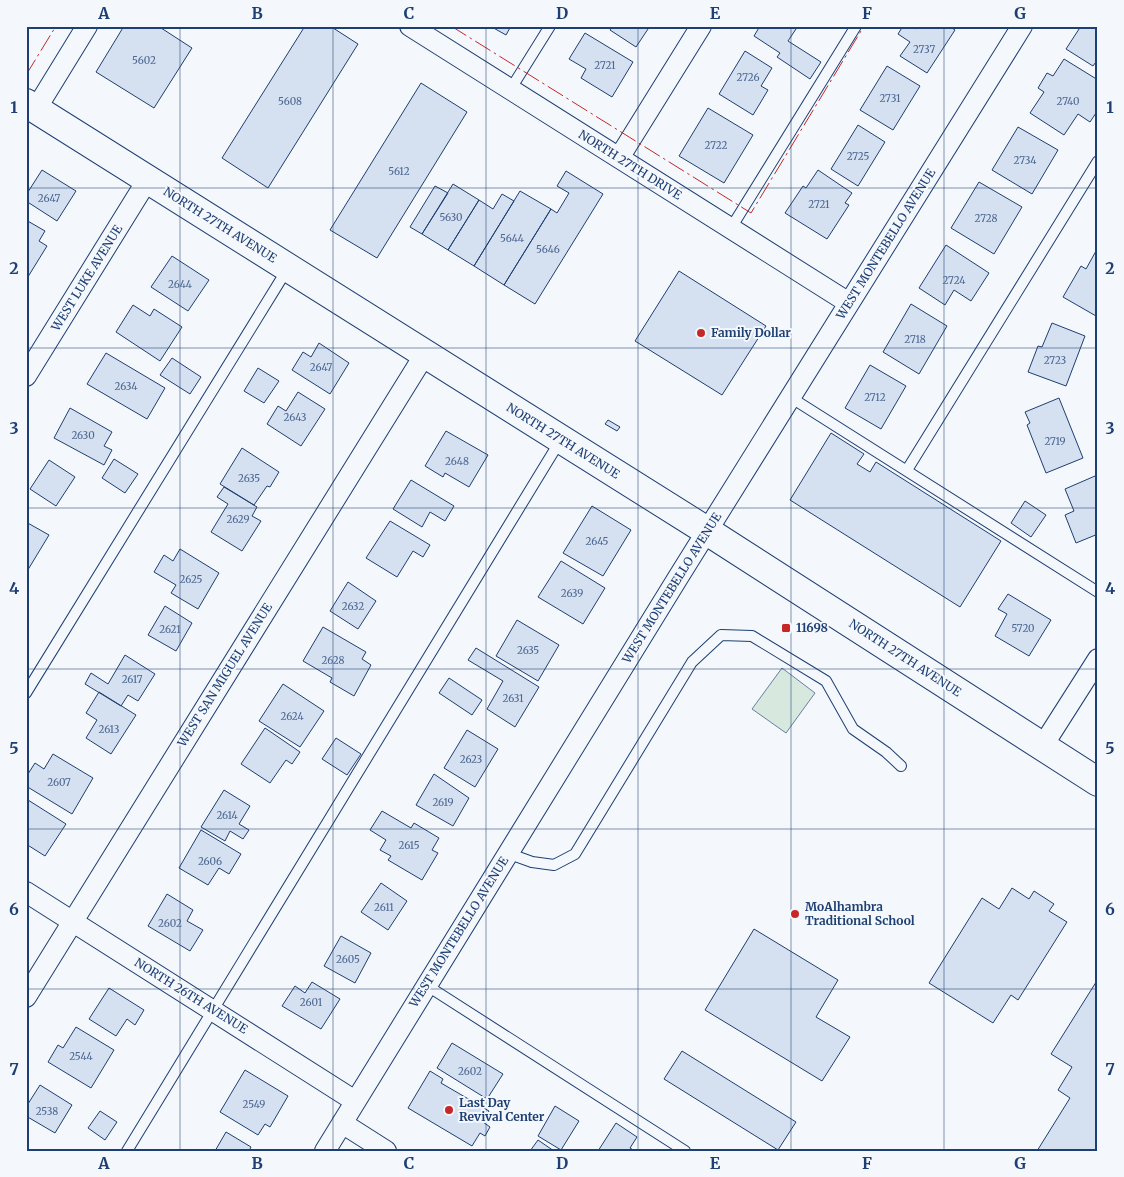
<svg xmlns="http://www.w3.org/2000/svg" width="1124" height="1177" viewBox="0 0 1124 1177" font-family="Merriweather,serif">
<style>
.green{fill:#d7e8df;stroke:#687fa3}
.building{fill:#d5e0f0;stroke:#1d3f73}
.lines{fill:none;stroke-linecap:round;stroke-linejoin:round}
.lane-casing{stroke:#1d3f73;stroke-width:12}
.street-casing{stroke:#1d3f73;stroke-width:22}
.secondary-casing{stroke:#1d3f73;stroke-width:30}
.lane{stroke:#f4f7fb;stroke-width:10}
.street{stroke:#f4f7fb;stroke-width:20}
.secondary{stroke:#f4f7fb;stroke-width:28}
.power{stroke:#c62828;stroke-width:1;stroke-dasharray:18 4 2.5 4;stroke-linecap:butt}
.grid{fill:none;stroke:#1d3f73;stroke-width:1;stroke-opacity:0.55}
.poi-dot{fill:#c62828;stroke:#f4f7fb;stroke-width:2}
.labels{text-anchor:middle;stroke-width:4;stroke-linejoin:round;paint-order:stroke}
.number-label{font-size:10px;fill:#4b6792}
.street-label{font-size:12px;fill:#1d3f73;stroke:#f4f7fb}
.poi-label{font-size:12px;font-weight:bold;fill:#1d3f73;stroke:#f4f7fb;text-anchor:start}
.neatline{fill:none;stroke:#1d3f73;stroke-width:2}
.grid-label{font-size:16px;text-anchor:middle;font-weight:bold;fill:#1d3f73}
</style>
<rect width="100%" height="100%" fill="#f4f7fb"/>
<!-- green -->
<path class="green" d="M782,668L815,693L786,733L752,709Z"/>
<!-- building -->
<path class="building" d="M124,26H158L192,48L154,108L96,72Z
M305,26H330L358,44L268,188L222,158Z
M490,26H511L506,35Z
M613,26H650L636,47L610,30Z
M760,26H798L788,41L821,62L810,79L777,57L780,53L754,36Z
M903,26H913L917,29L919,26H949L955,30L927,73L900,56L910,42L898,34Z
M1081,26H1098V59L1093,66L1066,49Z
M585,33L633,62L612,97L581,78L586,69L569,59Z
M745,51L772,68L761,86L768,90L753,115L719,94Z
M1064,59L1098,80V110L1090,122L1078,114L1064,135L1030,113L1044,92L1038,88L1047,73L1053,76Z
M887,66L920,86L893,130L860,110Z
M421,83L467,112L377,258L330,230Z
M708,108L753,135L724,183L679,156Z
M858,125L885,142L858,186L831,169Z
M1018,127L1058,150L1032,194L992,170Z
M42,170L76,191L57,221L26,201V195Z
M818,170L852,193L845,203L849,205L827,239L785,213L803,186L806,188Z
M566,171L603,194L535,304L504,285L551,209L557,213L569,193L557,186Z
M979,182L1022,207L994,254L951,228Z
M453,184L479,200L448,250L422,234Z
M435,186L448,193L422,234L410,227Z
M520,191L551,209L504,285L474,266Z
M502,194L514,201L474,266L448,250L479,200L493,209Z
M26,220L45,231L39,241L47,246L26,280Z
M946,245L989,273L971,301L954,290L945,305L919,288Z
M1096,251L1098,313L1096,316L1063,297L1081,266L1086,269Z
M172,256L209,280L188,311L151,287Z
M679,271L766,326L722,395L635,341Z
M911,304L947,326L919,374L883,352Z
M133,305L150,316L154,309L182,327L160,361L116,332Z
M1052,323L1085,336L1066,386L1028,372L1038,346L1042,347Z
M319,343L349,363L330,394L292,370L303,352L311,357Z
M106,353L165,388L147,419L87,384Z
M172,358L201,377L190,394L160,375Z
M870,365L906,386L881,429L845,408Z
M258,368L279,381L264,403L244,391Z
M298,392L325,409L301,446L267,424L278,406L286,411Z
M1059,398L1083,458L1046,473L1027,425L1030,423L1025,412Z
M70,408L112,432L104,446L112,450L104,465L54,438Z
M608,420L620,427L617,431L605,424Z
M446,431L488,455L469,487L445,473L443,477L425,466Z
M831,433L864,454L857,464L870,472L876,462L1001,541L960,607L790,500Z
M242,448L279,472L270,487L267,486L254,505L220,484Z
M114,459L138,474L125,493L102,478Z
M49,460L75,477L56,506L30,489Z
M1095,476L1098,482V534L1076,543L1065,515L1074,511L1065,489Z
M411,480L454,506L445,521L430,512L422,527L393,509Z
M224,487L257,507L252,516L261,521L242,551L211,532L228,504L217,497Z
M1025,501L1046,515L1031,537L1011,523Z
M592,506L631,530L603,576L563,553Z
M390,521L430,545L423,557L413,551L397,577L366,558Z
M26,522L49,535L26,573Z
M180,549L219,573L198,609L171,593L176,585L154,572L164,555L173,561Z
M561,561L605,588L583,624L538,597Z
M348,582L376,601L358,629L330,611Z
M1008,594L1051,620L1029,656L995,636L1007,614L998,609Z
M165,606L192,623L176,651L148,635Z
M517,620L559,645L538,681L496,656Z
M323,627L366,652L362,659L371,665L354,696L330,682L332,678L303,661Z
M476,648L539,687L515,727L487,709L503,681L468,660Z
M125,655L155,674L138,701L128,695L121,706L85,684L91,673L108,684Z
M449,678L482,700L472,715L439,693Z
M283,684L324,711L300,747L259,721Z
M99,692L136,715L111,754L86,738L97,720L86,713Z
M265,728L300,752L292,764L286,760L270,783L241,764Z
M467,730L498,749L475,787L444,768Z
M336,738L361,754L347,775L322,759Z
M53,754L93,778L72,814L26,786V777L35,763L44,769Z
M434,774L469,798L453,826L416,805Z
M224,790L250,806L239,824L249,830L243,839L230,831L225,841L201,827Z
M28,800L66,824L45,856L26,844V803Z
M382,811L411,828L414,823L439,838L432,850L438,853L422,880L388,860L391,856L380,850L386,840L370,830Z
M201,830L241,854L229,874L219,868L208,885L179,868Z
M381,883L407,901L388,930L361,912Z
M1012,888L1029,899L1034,891L1054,904L1049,911L1067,922L1018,1000L1011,995L993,1023L929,983L982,898L999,909Z
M167,894L193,910L187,921L203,930L190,951L148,926Z
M754,929L838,980L816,1017L850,1037L822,1081L705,1010Z
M341,936L371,953L355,983L324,966Z
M1098,979V1151H1037L1070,1098L1058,1090L1072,1067L1051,1054Z
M312,982L340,999L321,1029L282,1006L295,986L305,993Z
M109,988L144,1010L135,1025L127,1019L116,1036L89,1019Z
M76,1027L114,1050L91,1088L48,1062L58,1045L63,1048Z
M452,1043L503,1074L487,1099L437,1068Z
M682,1051L796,1122L778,1150L664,1079Z
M245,1070L288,1096L270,1127L265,1124L258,1135L220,1112Z
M430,1071L443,1079L441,1083L489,1111L483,1122L490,1127L485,1136L480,1133L472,1146L408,1108Z
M40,1085L72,1105L55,1133L26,1116V1107Z
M555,1106L579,1121L561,1150L538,1136Z
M100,1111L117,1122L105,1140L88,1128Z
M616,1123L637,1137L630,1148L635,1151H598Z
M226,1132L251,1147L249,1151H215Z
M538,1140L554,1151H530Z"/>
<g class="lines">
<!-- lane casing -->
<g class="lane-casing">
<path id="lane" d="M510,90L550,26
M731,228L856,26
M790,397L1098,592
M907,470L1098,161
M26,693L288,268
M507,853L532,862L554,865L575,854L692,662L721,635L752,636L826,681L853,729L886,752L901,766
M426,985L685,1151
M127,1151L560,441"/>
</g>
<!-- street casing -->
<g class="street-casing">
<path id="street" d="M410,26L849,303
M36,109L87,26
M619,158L701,26
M26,376L148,179
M1042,747L1098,659
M26,892L355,1101
M26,997L425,354
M342,1123L386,1151
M325,1151L679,576L1022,26"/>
</g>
<!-- secondary casing -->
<g class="secondary-casing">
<path id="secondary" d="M26,103L707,531L1098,782"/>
</g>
<!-- lane -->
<use href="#lane" class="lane"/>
<!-- street -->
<use href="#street" class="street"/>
<!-- secondary -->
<use href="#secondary" class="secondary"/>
<!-- power -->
<path class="power" d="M451,26L751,213L864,26
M26,75L56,26"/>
</g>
<!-- grid -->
<path class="grid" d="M180,26V1151M333,26V1151M486,26V1151M638,26V1151M791,26V1151M944,26V1151M26,188H1098M26,348H1098M26,508H1098M26,669H1098M26,829H1098M26,989H1098"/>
<!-- markers -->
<g class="poi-dot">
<circle cx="701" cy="333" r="5"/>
<rect x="781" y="623" width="10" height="10" rx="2.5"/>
<circle cx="795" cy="914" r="5"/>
<circle cx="449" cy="1110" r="5"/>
</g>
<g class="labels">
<!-- number labels -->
<g class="number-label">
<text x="924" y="53">2737</text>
<text x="144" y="64">5602</text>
<text x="605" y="69">2721</text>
<text x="748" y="81">2726</text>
<text x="890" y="102">2731</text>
<text x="290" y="105">5608</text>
<text x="1068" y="105">2740</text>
<text x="716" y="149">2722</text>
<text x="858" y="160">2725</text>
<text x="1025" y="164">2734</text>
<text x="399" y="175">5612</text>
<text x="49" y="202">2647</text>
<text x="819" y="208">2721</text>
<text x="451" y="221">5630</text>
<text x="986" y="222">2728</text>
<text x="512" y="242">5644</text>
<text x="548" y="253">5646</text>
<text x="954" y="284">2724</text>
<text x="180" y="288">2644</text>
<text x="915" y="343">2718</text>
<text x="1055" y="364">2723</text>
<text x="321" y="371">2647</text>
<text x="126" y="390">2634</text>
<text x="875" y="401">2712</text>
<text x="295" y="421">2643</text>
<text x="83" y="439">2630</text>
<text x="1055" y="445">2719</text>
<text x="457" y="465">2648</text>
<text x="249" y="482">2635</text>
<text x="238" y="523">2629</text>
<text x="597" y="545">2645</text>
<text x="191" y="583">2625</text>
<text x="572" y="597">2639</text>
<text x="353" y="610">2632</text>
<text x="1023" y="632">5720</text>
<text x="170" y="633">2621</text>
<text x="528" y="654">2635</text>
<text x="333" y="664">2628</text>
<text x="132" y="683">2617</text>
<text x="513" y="702">2631</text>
<text x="292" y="720">2624</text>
<text x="109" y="733">2613</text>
<text x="471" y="763">2623</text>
<text x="59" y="786">2607</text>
<text x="443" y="806">2619</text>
<text x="227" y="819">2614</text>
<text x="409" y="849">2615</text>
<text x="210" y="865">2606</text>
<text x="384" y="911">2611</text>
<text x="170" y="927">2602</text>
<text x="348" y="963">2605</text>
<text x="311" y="1006">2601</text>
<text x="81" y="1060">2544</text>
<text x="470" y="1075">2602</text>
<text x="254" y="1108">2549</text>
<text x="47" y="1115">2538</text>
</g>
<!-- street labels -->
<g class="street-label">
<text transform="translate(630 165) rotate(32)" y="4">NORTH 27TH DRIVE</text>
<text transform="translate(220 225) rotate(32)" y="4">NORTH 27TH AVENUE</text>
<text transform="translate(886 244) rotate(-58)" y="4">WEST MONTEBELLO AVENUE</text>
<text transform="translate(87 278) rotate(-58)" y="4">WEST LUKE AVENUE</text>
<text transform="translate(563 441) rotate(32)" y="4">NORTH 27TH AVENUE</text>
<text transform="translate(672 588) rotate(-58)" y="4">WEST MONTEBELLO AVENUE</text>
<text transform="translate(905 658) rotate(33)" y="4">NORTH 27TH AVENUE</text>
<text transform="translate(225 675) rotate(-58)" y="4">WEST SAN MIGUEL AVENUE</text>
<text transform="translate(459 932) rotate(-58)" y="4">WEST MONTEBELLO AVENUE</text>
<text transform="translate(191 996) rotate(32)" y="4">NORTH 26TH AVENUE</text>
</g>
<!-- poi labels -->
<g class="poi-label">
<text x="711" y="337">Family Dollar</text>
<text x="796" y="632">11698</text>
<text x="805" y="911">MoAlhambra<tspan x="805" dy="14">Traditional School</tspan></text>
<text x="459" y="1107">Last Day<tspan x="459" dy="14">Revival Center</tspan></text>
</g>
</g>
<!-- border -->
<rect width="1124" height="1177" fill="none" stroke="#f4f7fb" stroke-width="55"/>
<rect x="28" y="28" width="1068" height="1122" class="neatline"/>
<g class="grid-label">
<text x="104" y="19">A</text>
<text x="257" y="19">B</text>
<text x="409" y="19">C</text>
<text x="562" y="19">D</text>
<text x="715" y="19">E</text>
<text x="867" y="19">F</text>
<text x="1020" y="19">G</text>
<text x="14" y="113">1</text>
<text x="1110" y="113">1</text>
<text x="14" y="274">2</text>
<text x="1110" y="274">2</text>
<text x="14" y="434">3</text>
<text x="1110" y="434">3</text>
<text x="14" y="594">4</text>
<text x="1110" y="594">4</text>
<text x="14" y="754">5</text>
<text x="1110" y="754">5</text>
<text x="14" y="915">6</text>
<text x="1110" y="915">6</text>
<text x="14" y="1075">7</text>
<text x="1110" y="1075">7</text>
<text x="104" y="1169">A</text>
<text x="257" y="1169">B</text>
<text x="409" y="1169">C</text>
<text x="562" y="1169">D</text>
<text x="715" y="1169">E</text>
<text x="867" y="1169">F</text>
<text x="1020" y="1169">G</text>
</g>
</svg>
